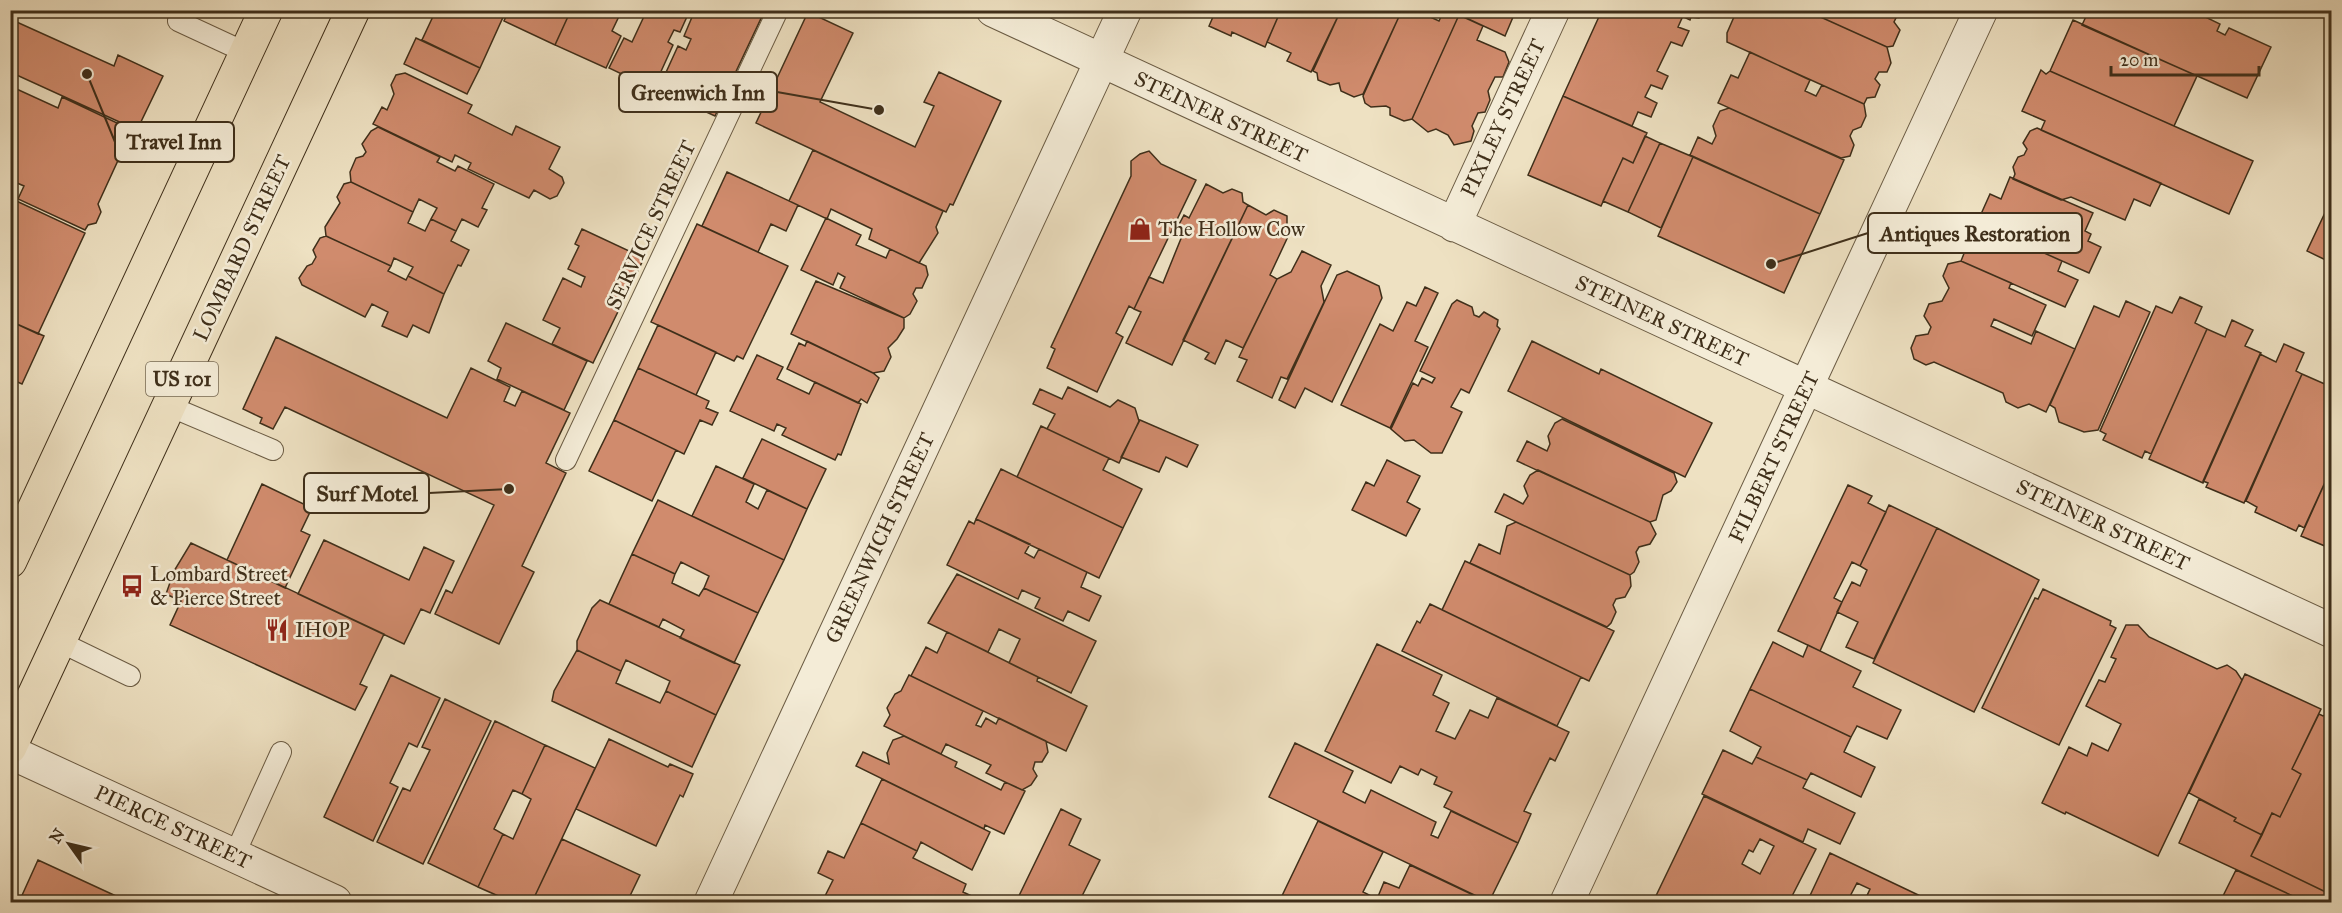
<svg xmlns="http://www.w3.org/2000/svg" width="2342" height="913" viewBox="0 0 2342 913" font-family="'IM FELL Great Primer',serif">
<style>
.building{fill:#d08b6d;stroke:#3f2f1a;stroke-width:1.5;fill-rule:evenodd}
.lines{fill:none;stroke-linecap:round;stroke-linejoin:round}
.lane-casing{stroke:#6b5c44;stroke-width:22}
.street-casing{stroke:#6b5c44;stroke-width:35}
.highway-casing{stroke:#3f2f1a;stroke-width:35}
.lane{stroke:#f4ecd7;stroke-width:20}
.street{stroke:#f4ecd7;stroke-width:33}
.highway{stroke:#eee1c2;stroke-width:33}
.labels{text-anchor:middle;stroke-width:5;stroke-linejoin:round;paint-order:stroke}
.shield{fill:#f4ecd7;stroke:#756853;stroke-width:1.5}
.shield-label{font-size:20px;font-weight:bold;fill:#3f2f1a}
.street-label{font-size:21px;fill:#3f2f1a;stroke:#f4ecd7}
.poi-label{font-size:21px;fill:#3f2f1a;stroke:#f4ecd7;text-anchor:start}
.leader{fill:none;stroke:#3f2f1a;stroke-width:2}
.callout-dot{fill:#3f2f1a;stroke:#f4ecd7;stroke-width:2}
.callout{fill:#f4ecd7;stroke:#3f2f1a;stroke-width:2}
.callout-label{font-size:22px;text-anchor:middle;font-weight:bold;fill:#3f2f1a}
</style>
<rect width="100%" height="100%" fill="#eee1c2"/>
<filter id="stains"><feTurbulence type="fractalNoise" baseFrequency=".00333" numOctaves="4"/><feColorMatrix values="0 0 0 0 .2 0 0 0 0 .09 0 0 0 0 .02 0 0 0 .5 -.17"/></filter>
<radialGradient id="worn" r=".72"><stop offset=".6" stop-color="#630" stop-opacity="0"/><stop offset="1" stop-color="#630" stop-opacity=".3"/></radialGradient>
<!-- building -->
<path class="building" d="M436,10H494L504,15L480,68L422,40Z
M509,10H571L555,45L504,21Z
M571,10H622L612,31L621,36L606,68L555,45Z
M647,10H690L680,32L674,30L668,42L673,45L653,89L609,68L624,38L632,42Z
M695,10H765L715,116L658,90L678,46L686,50L691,39L684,36Z
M1216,10H1281L1265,47L1232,32L1231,36L1209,26Z
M1281,10H1341L1311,72L1287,61L1291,53L1267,42Z
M1341,10H1402L1363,94L1354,97L1341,91L1339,83L1330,85L1318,80L1317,73L1313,71Z
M1402,10H1427L1430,17L1439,21L1444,10L1459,15L1412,119L1404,121L1390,115V108L1386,106L1371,107L1365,103L1363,96Z
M1449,10H1516L1505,36Z
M1602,10H1665L1682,18L1678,27L1689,31L1682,46L1671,42L1657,71L1668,76L1662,89L1651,85L1645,97L1657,103L1651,117L1638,112L1632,126L1563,96Z
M1669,10H1703L1699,18L1691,17L1690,20Z
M1737,10H1805L1887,47L1891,63L1887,72H1879L1875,79L1880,85L1875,97L1867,98L1864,104L1727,42V33Z
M1805,10H1908L1896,18L1894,22L1900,30L1893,46L1887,47Z
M2089,10H2191L2220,24L2217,31L2225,35L2229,28L2271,47L2247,98L2082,25Z
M808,12L853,33L820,102L915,147L934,106L924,102L939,72L1001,101L953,205L950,204L946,212L756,123Z
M1459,15L1483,26L1477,40L1505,52L1509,62L1503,77H1495L1488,91L1490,100L1485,112L1478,113L1472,126L1474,131L1471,141L1454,145L1448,135L1436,129L1428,132L1412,119Z
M10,19L114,66L118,55L163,76L137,130L10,72Z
M2073,20L2197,76L2174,126L2050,71Z
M416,38L480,68L467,94L404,64Z
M1750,52L1810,80L1805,91L1816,96L1822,85L1864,104L1866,116L1861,127L1853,130L1850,136L1854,145L1850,156L1841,158L1718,103L1731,75L1738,78Z
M2041,70L2046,74L2050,71L2253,161L2229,214L2041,130L2045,121L2022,111Z
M405,73L472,105L468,113L512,135L516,126L560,147L549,169L562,177L564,183L557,196L550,199L534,190L529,198L468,169L471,163L455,155L452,162L373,124L382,107L387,110L394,94L391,85L396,75Z
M10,86L58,108L62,97L132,130L130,134L135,140L129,153L121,154L98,204L101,212L96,223L88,225L85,230L18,199L24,186L10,180Z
M1563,96L1647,133L1633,163L1623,158L1601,206L1528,175Z
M1729,108L1844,160L1820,214L1690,155L1698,137L1712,144L1716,136L1713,126L1720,111Z
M378,127L440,157L437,162L455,171L458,166L494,184L482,208L487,210L478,227L462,219L456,231L431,219L437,208L419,199L413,212L351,182L350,172L356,158L363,156L366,152L362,144L371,131Z
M2037,128L2161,183L2150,206L2134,199L2125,220L2071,197L2061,200L2013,179L2015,174L2013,167L2018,157L2024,155L2027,149L2023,143L2030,131Z
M1645,136L1660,143L1628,212L1603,201L1623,158L1633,163Z
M1660,143L1693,157L1661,228L1628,212Z
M813,150L943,211L936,227L938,233L919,263L869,239L872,229L831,209L827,219L789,201Z
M1149,151L1161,164L1196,180L1134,309L1129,306L1116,333L1123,337L1097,392L1047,368L1055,349L1051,347L1131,176V161L1140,154Z
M1693,157L1820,214L1784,293L1658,236Z
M727,172L798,205L786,231L771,224L758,252L702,226Z
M2010,177L2093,213L2085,231L2091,234L2088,241L2101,247L2089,273L1977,223L1990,194L2001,199Z
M351,182L413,212L408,223L425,231L431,219L456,231L451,241L469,250L461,266L458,265L444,294L408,276L413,267L394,258L391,266L326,236L325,227L340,203L337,197L344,184Z
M1206,184L1223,193L1232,189L1242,193L1243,202L1248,205L1172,365L1126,343L1141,312L1134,309L1149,277L1163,283L1182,236L1175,232L1184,215L1189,218Z
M10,198L85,233L38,334L10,321Z
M2331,200H2332V263L2307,251Z
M1248,205L1266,215L1274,210L1287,216V226L1292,228L1270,275L1277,279L1243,348L1226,340L1215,364L1205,359L1209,353L1183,340Z
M826,218L861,235L856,245L886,258L890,249L926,266L928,275L922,288H916L913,294L917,301L910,314L904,318L840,288L845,277L838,273L833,285L801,270Z
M1977,223L2062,261L2058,271L2078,280L2065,307L1961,261L1967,246L1962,237L1967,225Z
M697,224L788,266L743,359L737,356L734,361L651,322Z
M582,229L644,258L593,363L552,344L560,328L543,320L563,278L581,287L585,277L568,269L579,246L575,244Z
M326,236L391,266L388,271L406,280L408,276L444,294L429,333L413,325L407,337L382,326L388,312L372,304L365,317L302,285L299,278L307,266L312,264L316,257L313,250L320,238Z
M1302,251L1331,265L1321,286L1324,302L1287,379L1281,377L1272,398L1237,381L1247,360L1239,357L1277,279L1291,272Z
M1961,261L2011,283L2009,288L2046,305L2032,336L1994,319L1991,326L2031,344L2036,331L2075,349L2046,412L2029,404L2018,408L2006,402L2003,393L1934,362L1926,365L1914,359L1911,348L1916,336L1928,334L1931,327L1924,316L1929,304L1942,301L1949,288L1943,276L1948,264Z
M1347,271L1379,286L1382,298L1332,402L1305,388L1295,408L1279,400L1337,275Z
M816,281L904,318V328L897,339L888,348L891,357L884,371L873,373L791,334Z
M1425,287L1438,293L1415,341L1428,347L1390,428L1341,405L1380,324L1393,331L1407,302L1416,306Z
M2180,297L2202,307L2195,323L2207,329L2151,454L2145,451L2142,458L2103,440L2106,434L2100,431L2156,306L2172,313Z
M1457,300L1472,307L1474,315L1479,317L1484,312L1498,320L1497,326L1500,329L1469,393L1461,389L1451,407L1462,412L1442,453H1431L1414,440L1405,441L1391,429L1413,383L1418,386L1422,378L1432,383L1435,378L1420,371L1452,304Z
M2126,301L2150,312L2098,430L2084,432L2059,422L2055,408L2050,405L2094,306L2119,317Z
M2232,320L2253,330L2245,346L2261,353L2203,483L2149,459L2207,329L2225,337Z
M10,321L44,336L22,384L13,380L10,386Z
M506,323L587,361L564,410L497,379L501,368L488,361Z
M658,325L716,352L696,395L638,368Z
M276,337L447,418L471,368L510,387L504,401L515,406L522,391L570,413L546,463L566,473L522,566L534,572L499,644L435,614L446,590L452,593L494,505L285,407L273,429L260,423L262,418L243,409Z
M807,341L873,373L879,378L867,403L861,399L858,403L787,369L799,343L805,346Z
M1532,341L1599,374L1601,369L1712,423L1685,477L1508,391Z
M2284,344L2304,353L2296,371L2302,374L2244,503L2206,487L2208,483L2203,481L2260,354L2276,362Z
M757,355L783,367L777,379L809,394L815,382L861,404L841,455L838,454L835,460L782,435L786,428L777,424L774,431L730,411Z
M638,368L709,401L706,408L718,413L712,425L700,420L684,454L614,420Z
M2302,374L2327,385L2332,375V467L2304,528L2299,525L2296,531L2255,512L2257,507L2246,501Z
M1068,387L1110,407L1118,400L1135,408L1139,421L1119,463L1047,429L1055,414L1033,404L1040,389L1062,399Z
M1562,419L1674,473L1677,482L1671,491L1663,495L1656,520L1650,522L1517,461L1527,441L1547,451L1550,444L1548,436L1555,423Z
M614,420L676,450L652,501L589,471Z
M1140,420L1198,445L1187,467L1166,457L1159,472L1121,457Z
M1041,426L1109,458L1103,470L1142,489L1123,528L1017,477Z
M762,439L826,469L807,509L743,478Z
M1387,460L1420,476L1407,502L1420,509L1406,536L1352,510L1366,482L1374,486Z
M716,466L754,484L746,502L758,509L767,490L807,509L784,560L692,516Z
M2332,467V549L2301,536Z
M1001,469L1123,528L1099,578L976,519Z
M1538,470L1650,522L1656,534L1650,544L1639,547L1636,552L1639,562L1634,572L1630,575L1495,512L1504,494L1523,504L1528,496L1524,486L1530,475Z
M262,484L312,508L301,531L310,535L285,588L227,560Z
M1848,485L1872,496L1868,503L1886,512L1860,566L1852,562L1834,598L1842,602L1820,651L1778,631Z
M658,500L784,560L758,613L704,588L709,576L681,562L675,574L632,554Z
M1889,505L1937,528L1874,659L1846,647L1858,622L1837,612L1852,582L1860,586L1867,570L1860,566Z
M976,519L1030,544L1025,553L1034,558L1039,549L1087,572L1081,587L1101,596L1089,621L1068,611L1063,621L1035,608L1040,598L1022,590L1018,599L947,565L969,521L974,524Z
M1516,522L1630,575L1631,586L1625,597L1616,599L1613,605L1616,612L1611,623L1607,627L1470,563L1479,544L1500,554L1507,526Z
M1937,528L2039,580L1974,712L1873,663Z
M324,540L409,580L424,547L454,561L430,613L421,609L404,644L298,594Z
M191,543L384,634L360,684L367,687L355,710L170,625L181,601L166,594L174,571Z
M632,554L675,574L672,583L699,596L704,588L758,613L734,663L680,638L684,630L663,619L659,627L609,604Z
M1465,561L1614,631L1589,681L1442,610Z
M957,574L1096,641L1071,693L1009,663L1020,639L999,629L988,652L928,623Z
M2043,589L2111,621L2110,625L2116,628L2059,745L1982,708L2035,598L2038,599Z
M600,600L740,665L716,715L666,691L670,681L626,660L621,671L577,650V641L592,608Z
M1430,604L1581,677L1557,726L1402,651L1417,621L1420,623Z
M2126,625H2138L2149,637L2217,669L2227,665L2236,671L2242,680L2158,856L2066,812L2065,814L2042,803L2069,747L2087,756L2092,743L2108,751L2121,724L2086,706L2099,680L2105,682L2116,659L2111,657Z
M947,632L1038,677L1037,681L1087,706L1066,751L911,676L926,647L937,653Z
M1773,642L1803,657L1808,645L1861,671L1853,687L1901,710L1887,739L1857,726L1851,737L1750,689Z
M1377,644L1442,675L1433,695L1449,703L1436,731L1455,739L1470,710L1488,718L1497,698L1569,732L1555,761L1550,758L1524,811L1531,814L1518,843L1444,807L1452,792L1434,784L1437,777L1421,769L1418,775L1400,766L1391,783L1325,751Z
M577,650L621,671L616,683L660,703L666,691L716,715L692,767L552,701L554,691Z
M2245,674L2321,709L2292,769L2301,774L2280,817L2272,813L2262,835L2234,821L2236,818L2189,793Z
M391,675L440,698L417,747L409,743L390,783L398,787L373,841L324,817Z
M909,675L983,711L976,725L981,727L986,718L996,724L999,718L1046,741L1048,752L1042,762H1035L1033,769L1037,776L1031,785L1022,790L986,773L991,765L946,744L941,754L884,726L890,715L887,708L895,694L901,691Z
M1750,689L1851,737L1844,752L1875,767L1861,797L1811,773L1807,780L1756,757L1761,747L1730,731Z
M445,699L491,721L423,864L377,842L403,788L410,791L430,750L422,747Z
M2329,712L2332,713V895L2251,856L2272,813L2280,817L2301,774L2292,769L2319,714L2323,716Z
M495,721L545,745L522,794L513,790L494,829L503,834L478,887L428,863Z
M904,736L957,762L955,767L1001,790L1005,782L1025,791L1004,834L985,825L984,829L856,766L863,752L889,764L887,753L893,740Z
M609,739L668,767L670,764L693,774L683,797L680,795L656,846L576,809Z
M1295,743L1353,771L1343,792L1365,803L1371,790L1436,822L1431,835L1438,838L1451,811L1518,843L1489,902L1269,797Z
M545,745L595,768L532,902H512L478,887L503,834L513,839L531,799L522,794Z
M1723,750L1752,764L1756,757L1807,780L1803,788L1855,813L1840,844L1808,829L1803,842L1702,794Z
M882,779L990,832L972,870L921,842L917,851L861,823Z
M1704,796L1816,849L1789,902H1653ZM1760,839L1774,846L1760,874L1742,864L1749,850L1753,852Z
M2199,799L2236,818L2234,821L2262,835L2251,856L2332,895V902H2306L2179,843Z
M1061,809L1081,819L1069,845L1100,860L1079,902H1016Z
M1318,821L1383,852L1363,892L1377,899L1384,882L1399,888L1410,865L1488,902H1279Z
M861,823L917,851L913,858L966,884L963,892L976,898L973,902H822L833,880L818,873L828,851L844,858Z
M562,839L640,875L627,902H532Z
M1830,853L1933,902H1864L1870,889L1857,883L1847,902H1807Z
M38,860L129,902H19Z
M2236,870L2306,902H2220Z"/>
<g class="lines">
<!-- lane casing -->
<g class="lane-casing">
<path id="lane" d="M178,21L247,53
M169,406L273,450
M566,460L778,10
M60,642L130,676
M234,856L281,752"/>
</g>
<!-- street casing -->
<g class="street-casing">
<path id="street" d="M993,10L2332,631
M1454,225L1553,10
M10,752L335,902
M711,902L1125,10
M1567,902L1981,10"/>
</g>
<!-- highway casing -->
<g class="highway-casing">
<path id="highway" d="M10,561L266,10
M10,747L353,10"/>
</g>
<!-- lane -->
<use href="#lane" class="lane"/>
<!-- street -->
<use href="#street" class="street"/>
<!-- highway -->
<use href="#highway" class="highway"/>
</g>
<!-- icons -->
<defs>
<g id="shop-bare" transform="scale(1.8)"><path d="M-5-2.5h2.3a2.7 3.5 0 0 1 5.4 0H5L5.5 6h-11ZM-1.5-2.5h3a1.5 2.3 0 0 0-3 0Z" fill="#8f2418" stroke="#f4ecd7" stroke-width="2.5" paint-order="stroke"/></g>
<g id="bus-bare" transform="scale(1.8)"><path d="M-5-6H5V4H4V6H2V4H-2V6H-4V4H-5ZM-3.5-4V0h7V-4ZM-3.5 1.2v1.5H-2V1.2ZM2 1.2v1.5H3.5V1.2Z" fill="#8f2418" stroke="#f4ecd7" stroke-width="2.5" paint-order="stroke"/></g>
<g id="restaurant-bare" transform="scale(1.8)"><path d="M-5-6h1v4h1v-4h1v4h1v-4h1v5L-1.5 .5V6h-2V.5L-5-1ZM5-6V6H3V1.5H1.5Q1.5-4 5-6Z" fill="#8f2418" stroke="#f4ecd7" stroke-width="2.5" paint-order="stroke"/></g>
</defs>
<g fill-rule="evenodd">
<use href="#shop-bare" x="1140" y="229"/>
<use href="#bus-bare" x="132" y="586"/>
<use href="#restaurant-bare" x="277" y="630"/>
</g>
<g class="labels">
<!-- shield labels -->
<rect class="shield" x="146" y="362" width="72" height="34" rx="4.5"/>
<g class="shield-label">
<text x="182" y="386">US 101</text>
</g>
<!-- street labels -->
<g class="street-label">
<text transform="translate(1221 117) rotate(25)" y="7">STEINER STREET</text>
<text transform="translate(1503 118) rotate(-65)" y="7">PIXLEY STREET</text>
<text transform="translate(651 225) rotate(-65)" y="7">SERVICE STREET</text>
<text transform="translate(242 248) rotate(-65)" y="7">LOMBARD STREET</text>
<text transform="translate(1662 321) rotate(25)" y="7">STEINER STREET</text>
<text transform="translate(1774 457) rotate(-65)" y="7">FILBERT STREET</text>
<text transform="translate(2103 525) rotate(25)" y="7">STEINER STREET</text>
<text transform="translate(880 538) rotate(-65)" y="7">GREENWICH STREET</text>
<text transform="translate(173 827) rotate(25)" y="7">PIERCE STREET</text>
</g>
<!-- poi labels -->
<g class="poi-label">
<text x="1158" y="236">The Hollow Cow</text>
<text x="150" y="581">Lombard Street<tspan x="150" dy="24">&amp; Pierce Street</tspan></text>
<text x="295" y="637">IHOP</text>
</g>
</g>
<!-- callouts -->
<path class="leader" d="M879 110L777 92M87 74L115 142M1771 264L1868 233M509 489L429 493"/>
<g class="callout-dot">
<circle cx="879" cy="110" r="6"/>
<circle cx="87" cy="74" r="6"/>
<circle cx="1771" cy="264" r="6"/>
<circle cx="509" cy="489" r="6"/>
</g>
<g class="callout">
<rect x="619" y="72" width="158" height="40" rx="6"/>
<rect x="115" y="122" width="119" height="40" rx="6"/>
<rect x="1868" y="213" width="214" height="40" rx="6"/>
<rect x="304" y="473" width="125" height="40" rx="6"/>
</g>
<g class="callout-label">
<text x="698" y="100">Greenwich Inn</text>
<text x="174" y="149">Travel Inn</text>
<text x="1975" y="241">Antiques Restoration</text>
<text x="367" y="501">Surf Motel</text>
</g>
<!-- margin -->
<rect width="2342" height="913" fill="none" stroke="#eee1c2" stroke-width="36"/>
<rect x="12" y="12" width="2318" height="889" fill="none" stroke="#3f2f1a" stroke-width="3"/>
<rect x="18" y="18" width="2306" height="877" fill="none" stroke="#3f2f1a" stroke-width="1.5"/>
<!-- north arrow -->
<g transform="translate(69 844) rotate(304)" stroke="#f4ecd7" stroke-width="4.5" paint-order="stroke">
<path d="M0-4.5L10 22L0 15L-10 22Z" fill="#3f2f1a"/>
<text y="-9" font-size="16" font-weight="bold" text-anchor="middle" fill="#3f2f1a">N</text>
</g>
<!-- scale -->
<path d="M2111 66v9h148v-9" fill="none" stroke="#3f2f1a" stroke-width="3"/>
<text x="2120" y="66" font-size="18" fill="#3f2f1a" stroke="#f4ecd7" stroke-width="4.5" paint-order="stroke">20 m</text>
<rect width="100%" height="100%" filter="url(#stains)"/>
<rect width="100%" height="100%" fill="url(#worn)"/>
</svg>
